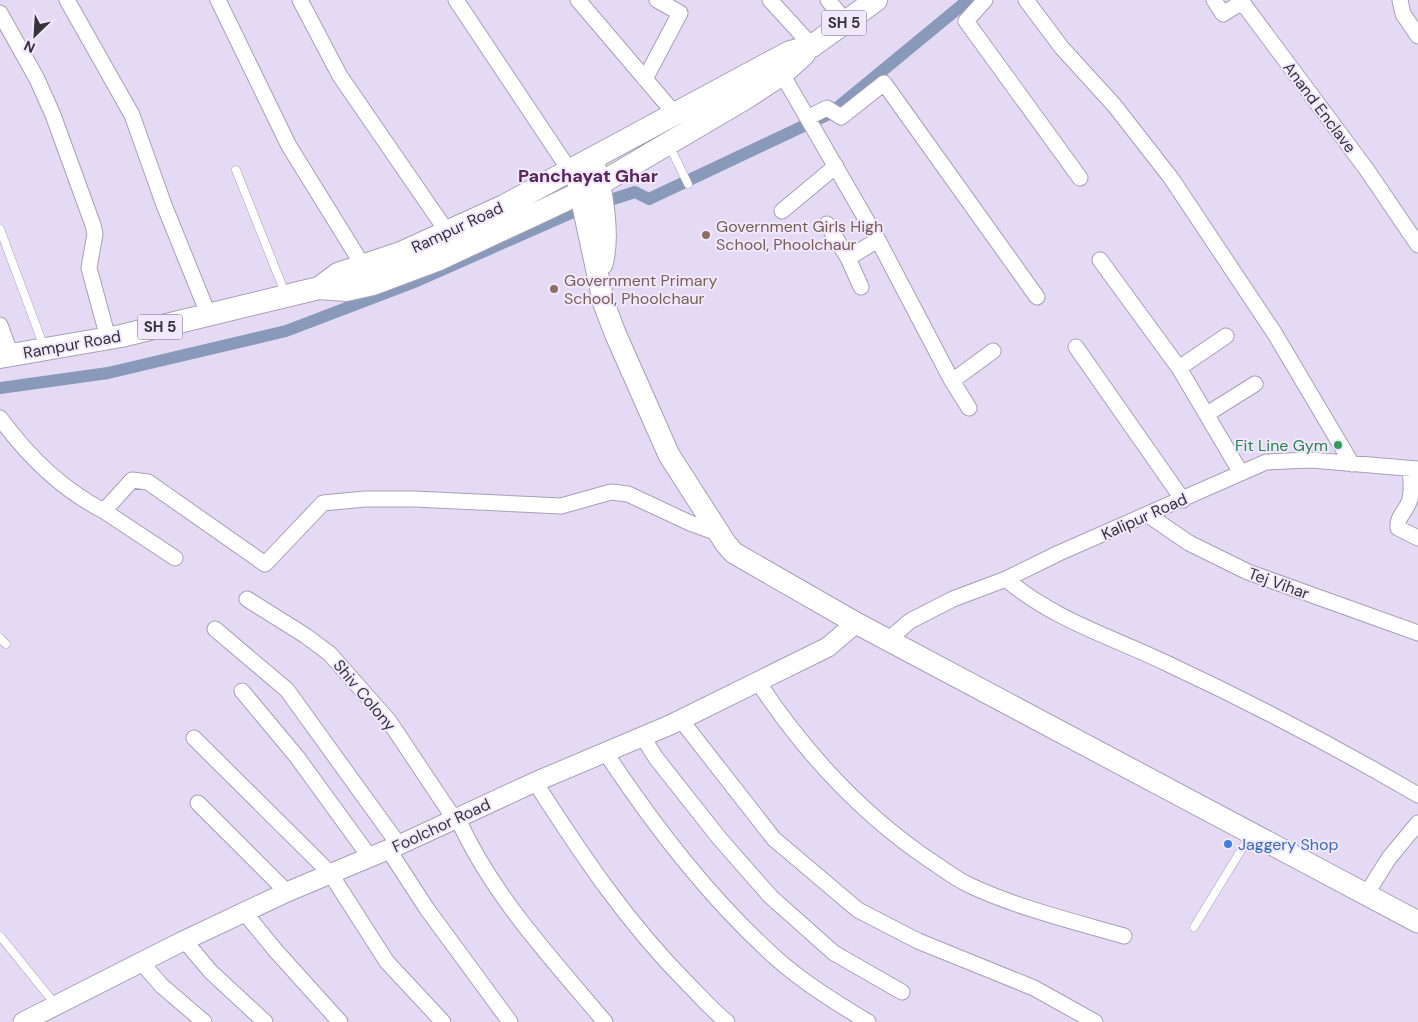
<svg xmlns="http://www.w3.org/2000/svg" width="1418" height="1022" viewBox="0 0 1418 1022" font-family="'DM Sans',sans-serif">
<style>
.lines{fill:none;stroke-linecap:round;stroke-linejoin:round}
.canal{stroke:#8899ba;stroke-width:12}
.service-casing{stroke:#a99eb7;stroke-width:9}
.minor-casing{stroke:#a99eb7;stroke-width:17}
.tertiary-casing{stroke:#a99eb7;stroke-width:21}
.secondary-casing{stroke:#a99eb7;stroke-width:23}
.primary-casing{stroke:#a99eb7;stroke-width:24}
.service{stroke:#fff;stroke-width:8}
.minor{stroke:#fff;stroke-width:15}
.tertiary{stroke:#fff;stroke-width:19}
.secondary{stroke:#fff;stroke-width:21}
.primary{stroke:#fff;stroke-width:22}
.education-dot{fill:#8d6e63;stroke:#f1e8fd;stroke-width:2}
.leisure-dot{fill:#2e9e5b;stroke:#f1e8fd;stroke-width:2}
.shop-dot{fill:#3f7fe0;stroke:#f1e8fd;stroke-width:2}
.labels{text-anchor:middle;stroke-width:4;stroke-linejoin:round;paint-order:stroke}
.shield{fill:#f1e8fd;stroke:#6e6976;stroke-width:1}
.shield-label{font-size:15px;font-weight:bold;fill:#36323c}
.street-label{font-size:16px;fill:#36323c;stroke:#f1e8fd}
.education-label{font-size:16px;fill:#785e54;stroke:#f1e8fd;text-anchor:start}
.leisure-label{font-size:16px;fill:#27864d;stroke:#f1e8fd;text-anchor:end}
.shop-label{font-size:16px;fill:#366cbe;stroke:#f1e8fd;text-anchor:start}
.neighbourhood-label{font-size:18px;font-weight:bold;fill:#572759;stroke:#f1e8fd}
</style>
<rect width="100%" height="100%" fill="#e5daf4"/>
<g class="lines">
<!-- canal -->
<path class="canal" d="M607,201L635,192L649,199L831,113L968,0
M0,388L108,373L286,331L412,283L589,205"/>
<!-- service casing -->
<g class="service-casing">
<path id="service" d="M669,145L688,184
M236,170L285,293
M0,229L44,347
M0,638L6,644
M1194,927L1251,834
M0,936L55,1004"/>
</g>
<!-- minor casing -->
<g class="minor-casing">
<path id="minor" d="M67,0L132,115L164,205L209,316
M218,0L289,146L362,264
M300,0L340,76L448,233
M456,0L570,171
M578,0L675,114
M770,0L812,46
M828,0L846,22
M985,0L966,21L1080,178
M1026,0L1062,48L1114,105L1171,178L1275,334L1352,464
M1214,0L1223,14L1242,2L1367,170L1418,245
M1400,0L1403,14L1418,36
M0,13L37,79L53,115L93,225L95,234L89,268L108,338
M782,74L878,240L952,381L969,408
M645,79L680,13L657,0
M809,117L827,108L841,117L884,83L1037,297
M782,211L836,166
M827,224L848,258L861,287
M848,258L878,240
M1100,260L1179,368L1241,473
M0,325L11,355
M1076,347L1183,500
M1179,368L1226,336
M952,381L993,351
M1207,414L1255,384
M0,418C27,455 63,490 104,511L132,480L148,482L265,564L323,503L365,499H414L561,506L611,492L628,494L690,523L720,534
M1410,469C1411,480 1413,492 1409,502C1405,513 1397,516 1398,528L1418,538
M104,511L175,558
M1148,515L1189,543L1248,572L1418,633
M1006,579C1052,619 1112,637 1166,663C1252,703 1336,747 1418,795
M247,599L306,636L330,654L389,721L455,820
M215,629L287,690L399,845
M888,640L910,621L953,599L1006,579L1059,553L1266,462L1311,460L1418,469
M758,682C805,753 865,818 937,865C947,872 958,880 969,885C1018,908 1072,921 1124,936
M242,691L297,757L369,856
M681,720L774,839L858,910L918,941L1034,988L1095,1022
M642,736L656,758L720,839L771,897L834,953L902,992
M194,738L330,873L387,962L443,1022
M605,752C655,827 710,899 777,959C804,983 837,1003 868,1022
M535,782C581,854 628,924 689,985C701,997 713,1011 727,1022
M198,803L287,892
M458,819C492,895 552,959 605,1022
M388,849L427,909L510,1022
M1367,893L1389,858L1418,823
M244,912L276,951L340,1022
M184,940L211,972L265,1022
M141,962L162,986L204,1022"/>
</g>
<!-- tertiary casing -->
<g class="tertiary-casing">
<path id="tertiary" d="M23,1022L181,942L287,892L399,845L535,782L670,725L828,647L856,623"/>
</g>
<!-- secondary casing -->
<g class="secondary-casing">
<path id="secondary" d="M593,160C602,187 610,236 602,264
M575,169L604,304L615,333L669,455L726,544L734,553L856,623L1418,922"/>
</g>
<!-- primary casing -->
<g class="primary-casing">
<path id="primary" d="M319,288L346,290L373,284L437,260L540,212L601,183L744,99L782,74L804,54
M0,357L121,336L319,288L338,274L401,253L504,206L773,61L790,52L812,46L876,0"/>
</g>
<!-- service -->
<use href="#service" class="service"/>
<!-- minor -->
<use href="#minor" class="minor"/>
<!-- tertiary -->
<use href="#tertiary" class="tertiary"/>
<!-- secondary -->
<use href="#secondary" class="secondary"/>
<!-- primary -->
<use href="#primary" class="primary"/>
</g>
<!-- markers -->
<g class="education-dot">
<circle cx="706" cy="235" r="5"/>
<circle cx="554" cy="289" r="5"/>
</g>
<circle class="leisure-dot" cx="1338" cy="445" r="5"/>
<circle class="shop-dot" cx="1228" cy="844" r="5"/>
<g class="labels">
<!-- shield labels -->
<g class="shield">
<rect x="821.5" y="10.5" width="45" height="25" rx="4"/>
<rect x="137.5" y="314.5" width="45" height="25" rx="4"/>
</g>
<g class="shield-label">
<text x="844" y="28">SH 5</text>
<text x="160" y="332">SH 5</text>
</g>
<!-- street labels -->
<g class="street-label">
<text transform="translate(1320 107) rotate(53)" y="6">Anand Enclave</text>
<text transform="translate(457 227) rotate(-25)" y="6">Rampur Road</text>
<text transform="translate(72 344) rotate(-10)" y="6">Rampur Road</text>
<text transform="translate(1144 516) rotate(-24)" y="6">Kalipur Road</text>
<text transform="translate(1279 583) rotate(20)" y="6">Tej Vihar</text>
<text transform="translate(365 695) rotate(50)" y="6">Shiv Colony</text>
<text transform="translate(441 825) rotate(-25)" y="6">Foolchor Road</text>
</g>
<!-- education labels -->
<g class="education-label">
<text x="716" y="232">Government Girls High<tspan x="716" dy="18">School, Phoolchaur</tspan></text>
<text x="564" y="286">Government Primary<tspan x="564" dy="18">School, Phoolchaur</tspan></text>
</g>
<!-- leisure labels -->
<g class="leisure-label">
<text x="1328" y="451">Fit Line Gym</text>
</g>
<!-- shop labels -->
<g class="shop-label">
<text x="1238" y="850">Jaggery Shop</text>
</g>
<!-- neighbourhood labels -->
<g class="neighbourhood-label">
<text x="588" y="182">Panchayat Ghar</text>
</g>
</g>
<!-- north arrow -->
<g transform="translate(35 35) rotate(205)" stroke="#f1e8fd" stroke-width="4" paint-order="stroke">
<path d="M0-4L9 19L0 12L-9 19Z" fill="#36323c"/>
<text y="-8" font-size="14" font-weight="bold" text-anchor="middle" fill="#36323c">N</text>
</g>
</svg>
